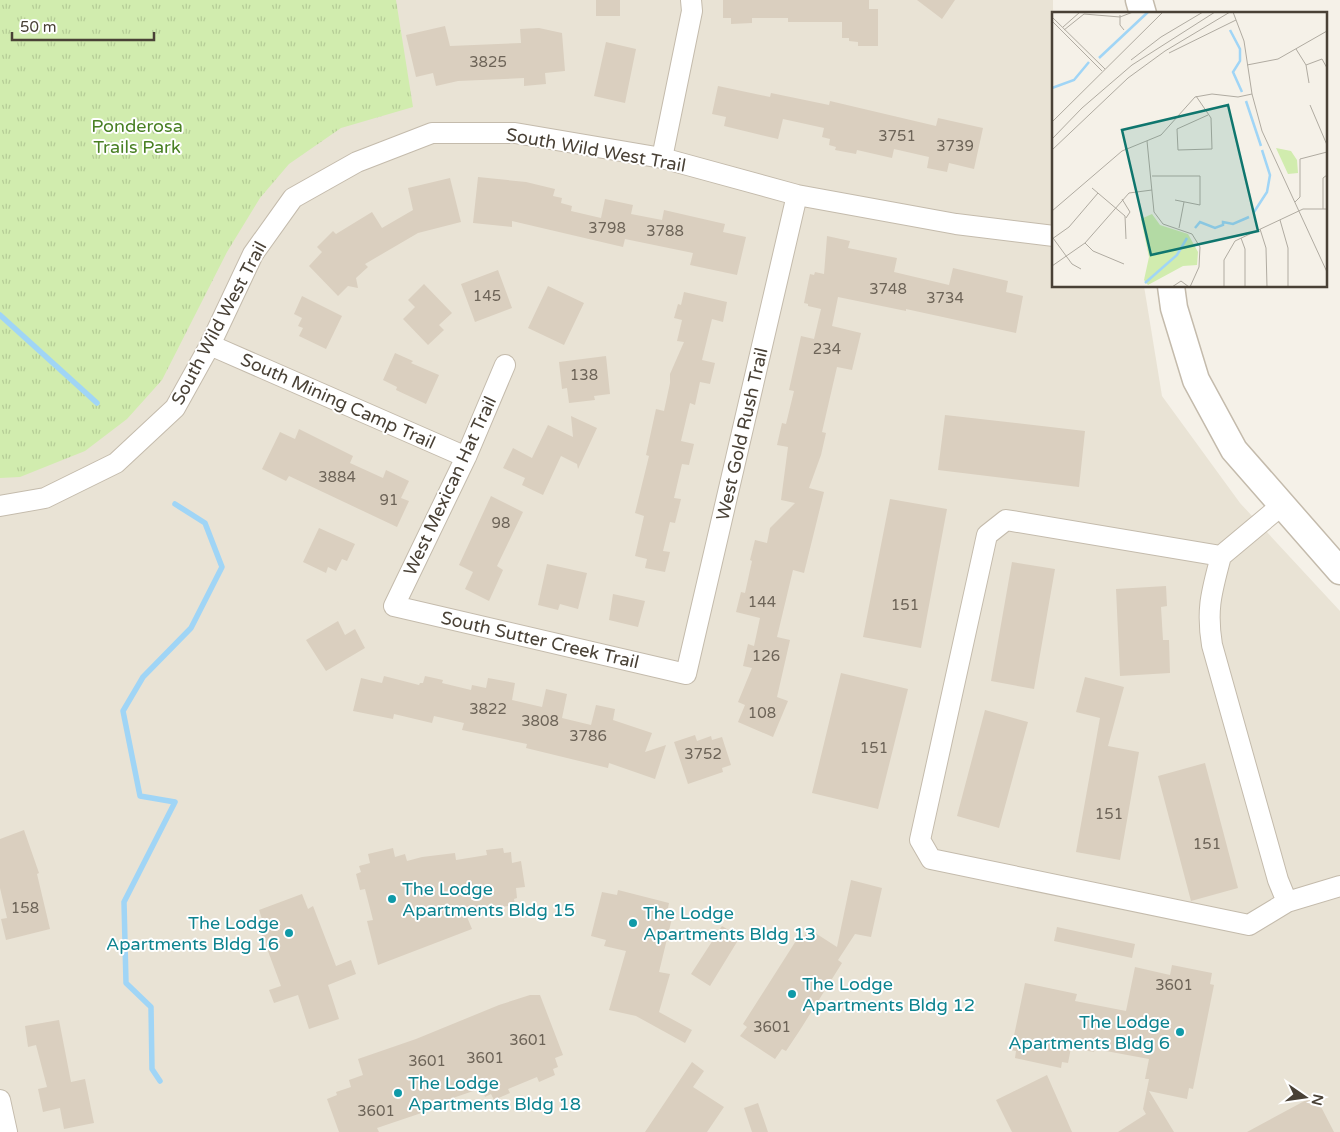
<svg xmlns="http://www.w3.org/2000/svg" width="1340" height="1132" viewBox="0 0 1340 1132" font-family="'Varela Round',sans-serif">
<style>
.residential{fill:#e9e3d5}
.park{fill:url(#park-tufts)}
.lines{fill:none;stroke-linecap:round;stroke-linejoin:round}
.stream{stroke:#a0d5f6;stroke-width:5.5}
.building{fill:#dacfbf}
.minor-casing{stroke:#c4bbac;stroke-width:22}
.tertiary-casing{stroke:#c4bbac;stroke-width:29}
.minor{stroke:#fff;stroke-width:20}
.tertiary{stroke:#fff;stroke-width:26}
.culture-dot{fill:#0f9aa8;stroke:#fff;stroke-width:2}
.labels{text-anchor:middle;stroke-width:4;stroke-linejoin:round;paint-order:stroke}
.number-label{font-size:15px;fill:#6d6458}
.park-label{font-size:18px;fill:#498024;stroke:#fff}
.street-label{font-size:18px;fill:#494136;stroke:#fff}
.culture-label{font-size:18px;fill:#0d838f;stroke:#fff;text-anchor:start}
.inset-river{fill:none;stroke:#a0d5f6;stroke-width:2.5}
.inset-road{fill:none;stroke:#b0aba1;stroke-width:1}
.view{fill:#0f766e;fill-opacity:0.15;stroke:#0f766e;stroke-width:2.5}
.inset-edge{fill:none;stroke:#494136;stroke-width:2.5}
</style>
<defs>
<pattern id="park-tufts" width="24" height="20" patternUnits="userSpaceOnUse" patternTransform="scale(1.25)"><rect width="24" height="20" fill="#d1ecae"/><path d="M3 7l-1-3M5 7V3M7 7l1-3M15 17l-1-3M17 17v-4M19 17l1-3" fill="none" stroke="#b5cc96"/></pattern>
</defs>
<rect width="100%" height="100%" fill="#f5f1e8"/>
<!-- residential -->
<path class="residential" d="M0,0H1053L1054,286H1144L1162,396L1240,503L1340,611V1132H0Z"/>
<!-- park -->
<path class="park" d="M0,0H396L413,107L341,128L289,164L260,198L227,252L162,380L127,419L85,451L20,477L0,478Z"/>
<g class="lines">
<!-- stream -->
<path class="stream" d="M0,315L97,403
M160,1081L152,1069L151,1007L126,983L124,902L175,802L140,796L123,711L143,677L191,628L222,567L205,523L175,504"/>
</g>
<!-- building -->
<path class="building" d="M596,0H620V16H596Z
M723,0H869V9H878V46H858V42L849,41V38H842V22H788V18H752V23L731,24V18H723Z
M917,0H955L942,19Z
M445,26L450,46L521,43L520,29L539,28L562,33L565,71L545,73L546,84L524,86V78L458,81L436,86L433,73L416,77L406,35Z
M606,42L636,49L625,103L594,96Z
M718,86L770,97L771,93L829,105L830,101L936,126L938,118L983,128L974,169L949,163L947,172L927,168L929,157L894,149L892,158L857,150L856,154L835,150L836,147L829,145L830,139L822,137L824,128L783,119L778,139L724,126L726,117L712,114Z
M478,177L526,182L555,189L553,196L562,198L561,203L572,206L571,211L601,218L605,199L633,205L631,214L662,220L664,210L725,224L723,232L746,237L737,275L690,265L693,253L625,239L623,247L512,221V227L473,223Z
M450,178L461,222L418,233L365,264L368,267L356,278L358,288L348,286L338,296L309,266L322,252L317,247L333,231L336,234L372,212L382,228L413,210L408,188Z
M827,236L850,241L848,248L897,258L894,272L949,285L953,268L1008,281L1006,292L1023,296L1016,333L906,309V311L838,297L832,326L861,333L852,370L837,367L822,432L826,433L821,455L809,488L824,492L804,573L793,570L777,637L790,640L777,697L788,701L773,737L738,722L745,705L738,702L752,668L743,666L748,644L754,646L760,618L736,612L741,592L745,593L752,561L750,560L755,540L767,543L770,528L795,503L781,500L788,447L777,445L782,423L786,424L794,391L789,390L801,336L814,339L821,309L808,306V304L804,303L810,274L814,275L815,272L824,274Z
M498,270L512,308L475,322L461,284Z
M424,284L452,313L439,325L444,330L428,345L403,319L415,307L408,300Z
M548,286L584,303L564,345L528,328Z
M684,292L727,302L723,322L712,319L702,360L715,363L710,384L700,382L695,405L690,403L681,441L694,444L689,465L682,464L674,498L681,499L675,523L670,522L663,551L670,552L665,572L645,568L647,559L635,556L644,516L635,513L649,456L646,455L656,409L664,411L670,383V374L684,342L677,341L682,320L674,318L678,304L681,305Z
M302,296L342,316L326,349L299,336L303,328L298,326L302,318L294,314Z
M395,353L413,361L411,363L439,375L426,404L396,390L397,387L383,380Z
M606,356L610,394L594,396L595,400L569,403L567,388L562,389L559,362Z
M945,415L1085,431L1079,487L938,470Z
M571,416L597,428L578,469L577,464L561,456L543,495L522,485L525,478L503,468L513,448L532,458L548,425L573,437Z
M299,429L353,456L350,463L383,478L386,470L409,481L401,498L409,501L397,527L289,476L286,481L262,469L280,432L295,439Z
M491,496L523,512L497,566L503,570L489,601L465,589L473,572L459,565Z
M890,499L947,509L921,648L863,637Z
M319,528L355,544L347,561L342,559L336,571L328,567L326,573L303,562Z
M1012,562L1055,569L1034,689L991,681Z
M547,564L587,573L578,609L560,604L558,610L538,605Z
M1166,586L1167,606L1161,607L1163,640H1169L1170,673L1120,676L1116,589Z
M613,594L645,601L638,627L609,620Z
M338,621L345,635L355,629L365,648L326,671L306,640Z
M841,673L908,689L878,809L812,793Z
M384,676L419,685L420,683H423L425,676L443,680L442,683L471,690L472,685L486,688L488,678L515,683L512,700L542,707L546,689L567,694L562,718L591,725L596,705L615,709L613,720L652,733L645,752L666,745L655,779L609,763L608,768L526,748L527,744L462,730L464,723L434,716L432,723L394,714L393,719L353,711L361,678L382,683Z
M1085,677L1124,687L1108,746L1139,752L1120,860L1076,852L1100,718L1076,712Z
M985,710L1028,722L999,828L957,816Z
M695,735L697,741L711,736L712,740L722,737L731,765L722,768L723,772L688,784L674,742Z
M1205,763L1238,888L1191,901L1158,776Z
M24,830L39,873L37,874L50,929L6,940L1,919L7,918L0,888V839Z
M393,848L395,857L405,854L407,861L422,857L455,853L456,860L487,855L486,850L503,848L504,853L511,852L512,863L521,861L525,887L516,888L517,898L514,899L515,905L465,912L472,929L378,965L367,921L373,920L365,889L360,890L356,874L361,872L359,866L370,863L368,854Z
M851,880L882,888L871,937L855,934L838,960L842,963L800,1030L786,1051L782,1049L775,1059L740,1036L747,1027L743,1024L799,936L803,938L809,929L837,947Z
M618,890L669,903L668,908L674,910L659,972L670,974L659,1012L692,1030L685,1043L636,1016L609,1010L626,951L604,946L606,940L591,936L602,892L617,895Z
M302,894L308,909L313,906L336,966L351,960L356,974L328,985L339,1019L309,1029L298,995L274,1003L269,990L281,986L259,927L264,925L259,910Z
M722,926L740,937L710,986L691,974Z
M1057,927L1135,944L1132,958L1054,941Z
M1172,965L1212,973L1210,984L1214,985L1193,1089L1189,1088L1187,1099L1149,1091L1174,1132H1118L1146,1114L1143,1109L1149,1079H1145L1149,1059L1095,1049L1094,1052L1071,1048L1068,1063L1062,1062L1061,1068L1015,1058L1016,1051L1011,1050L1025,983L1077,994L1075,1001L1126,1011L1135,967L1170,975Z
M530,995H540L563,1055L555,1058L558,1067L553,1069L555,1075L539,1082L537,1077L508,1089L510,1093L494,1100L491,1094L485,1097L482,1088L450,1099L451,1103L377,1128L379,1132H339L327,1099L337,1095L336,1092L351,1087L349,1080L363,1075L358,1059L416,1039L499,1005Z
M59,1020L71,1082L85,1079L94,1123L64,1129L60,1108L43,1112L38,1089L47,1087L36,1045L28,1047L25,1026Z
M692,1062L704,1071L693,1087L724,1107L707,1132H645Z
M1047,1075L1072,1132H1012L996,1100Z
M1310,1098L1313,1104L1318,1101L1334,1132H1247Z
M758,1103L768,1132H752L744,1108Z"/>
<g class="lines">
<!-- minor casing -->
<g class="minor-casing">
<path id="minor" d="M662,158L692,11L691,0
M210,345L466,457
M505,365L466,457L394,606L686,674L797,195
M0,506L45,498L116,463L175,408L210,345L253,254L293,198L357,162L432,133H515L662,158L797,195L956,224L1054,236
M1221,556L1282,505
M1287,902L1278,880L1212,645C1206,608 1212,591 1221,556L1006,520L987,535L920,840L931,859L1249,925L1287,902L1340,886
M0,1100L7,1132"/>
</g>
<!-- tertiary casing -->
<g class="tertiary-casing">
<path id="tertiary" d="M1139,0L1143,14
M1171,286L1174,308L1196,380L1234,450L1340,571"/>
</g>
<!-- minor -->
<use href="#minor" class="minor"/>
<!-- tertiary -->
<use href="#tertiary" class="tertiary"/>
</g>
<!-- markers -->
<g class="culture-dot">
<circle cx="392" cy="899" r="5"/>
<circle cx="633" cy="923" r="5"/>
<circle cx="289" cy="933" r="5"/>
<circle cx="792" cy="994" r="5"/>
<circle cx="1180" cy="1032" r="5"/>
<circle cx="398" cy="1093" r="5"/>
</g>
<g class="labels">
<!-- number labels -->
<g class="number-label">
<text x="488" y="67">3825</text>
<text x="897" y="141">3751</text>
<text x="955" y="151">3739</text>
<text x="607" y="233">3798</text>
<text x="665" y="236">3788</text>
<text x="888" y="294">3748</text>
<text x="487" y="301">145</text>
<text x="945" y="303">3734</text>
<text x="827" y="354">234</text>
<text x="584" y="380">138</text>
<text x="337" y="482">3884</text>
<text x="389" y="505">91</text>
<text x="501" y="528">98</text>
<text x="762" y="607">144</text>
<text x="905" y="610">151</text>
<text x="766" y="661">126</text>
<text x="488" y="714">3822</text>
<text x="762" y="718">108</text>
<text x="540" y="726">3808</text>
<text x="588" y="741">3786</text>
<text x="874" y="753">151</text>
<text x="703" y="759">3752</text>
<text x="1109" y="819">151</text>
<text x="1207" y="849">151</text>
<text x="25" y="913">158</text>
<text x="1174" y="990">3601</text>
<text x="772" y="1032">3601</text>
<text x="528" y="1045">3601</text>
<text x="485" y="1063">3601</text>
<text x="427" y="1066">3601</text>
<text x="376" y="1116">3601</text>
</g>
<!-- park labels -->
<g class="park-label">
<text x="137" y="132">Ponderosa<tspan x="137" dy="21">Trails Park</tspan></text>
</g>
<!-- street labels -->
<g class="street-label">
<text transform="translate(596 150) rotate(10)" y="6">South Wild West Trail</text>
<text transform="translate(219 323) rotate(-62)" y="6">South Wild West Trail</text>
<text transform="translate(338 401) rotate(24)" y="6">South Mining Camp Trail</text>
<text transform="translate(742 434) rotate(-77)" y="6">West Gold Rush Trail</text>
<text transform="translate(450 486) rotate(-65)" y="6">West Mexican Hat Trail</text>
<text transform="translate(540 640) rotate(13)" y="6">South Sutter Creek Trail</text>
</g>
<!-- culture labels -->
<g class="culture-label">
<text x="402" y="895">The Lodge<tspan x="402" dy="21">Apartments Bldg 15</tspan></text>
<text x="643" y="919">The Lodge<tspan x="643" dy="21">Apartments Bldg 13</tspan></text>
<text x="279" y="929" text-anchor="end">The Lodge<tspan x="279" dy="21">Apartments Bldg 16</tspan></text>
<text x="802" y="990">The Lodge<tspan x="802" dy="21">Apartments Bldg 12</tspan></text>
<text x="1170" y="1028" text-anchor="end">The Lodge<tspan x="1170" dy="21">Apartments Bldg 6</tspan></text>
<text x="408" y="1089">The Lodge<tspan x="408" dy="21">Apartments Bldg 18</tspan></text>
</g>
</g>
<!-- overview -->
<g transform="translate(1052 12)">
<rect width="275" height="275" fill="#f5f1e8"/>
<path d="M224,136L239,139L245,148L246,161L236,162ZM100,202L108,213L136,222L146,240L145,253L131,254L96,273L92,268L97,245L89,207Z" fill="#d1ecae"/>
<path class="inset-river" d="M178,18L188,37V49L181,60L190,80M47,46L96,0M0,76L22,68L37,50M194,89L209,134M202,200L215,180L218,163L210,138M143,216L148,210L163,216L171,213V210L181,212L197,205M93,271L125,243L135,226"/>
<path class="inset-road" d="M56,0H76M181,0L192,29L200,82L210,119L275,260M68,3V13L72,18M0,5L53,57M0,9L50,59M11,15L28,0M12,18L32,2L68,5L81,0M244,37L254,53L257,71M117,41L184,8M79,48L109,25L151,0M195,53L226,47L275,19M254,53L270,47L275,56M144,84L159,106L160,137L126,138L125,117L156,103M258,93L275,133M0,110L111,0M0,127L30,96L80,53L163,0M95,129L102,200L111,212L140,222L148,235L147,255L138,275M0,138L76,66L113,39L178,0M100,164H148V193L123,188M40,176L73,204L74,227M70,187L78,200L74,206M243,190L248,185V147L275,140M271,197V166L275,163M0,199L70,139L109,123L143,85L160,82L186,85L200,82M228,208L236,236V275M127,216L132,190M208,217L214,236L215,275M1,226L20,252L29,257M189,226L193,237V275M0,227L17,215L46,181M33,231L41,239L72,252M0,254L33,231L77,181L100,178M120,275L129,269L137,275M172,275V248L183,229L251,197H275"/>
<path class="view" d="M176,93L206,219L99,243L70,118Z"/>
<rect width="275" height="275" class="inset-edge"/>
</g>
<!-- north arrow -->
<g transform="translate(1305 1097) rotate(103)" stroke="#ffffff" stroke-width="4" paint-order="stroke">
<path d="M0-4L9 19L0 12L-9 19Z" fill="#494136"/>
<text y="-8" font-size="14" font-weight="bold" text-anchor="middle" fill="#494136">N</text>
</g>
<!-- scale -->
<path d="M12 32v8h142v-8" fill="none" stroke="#494136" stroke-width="2.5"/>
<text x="20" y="32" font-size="15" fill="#494136" stroke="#ffffff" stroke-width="4" paint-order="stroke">50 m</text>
</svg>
